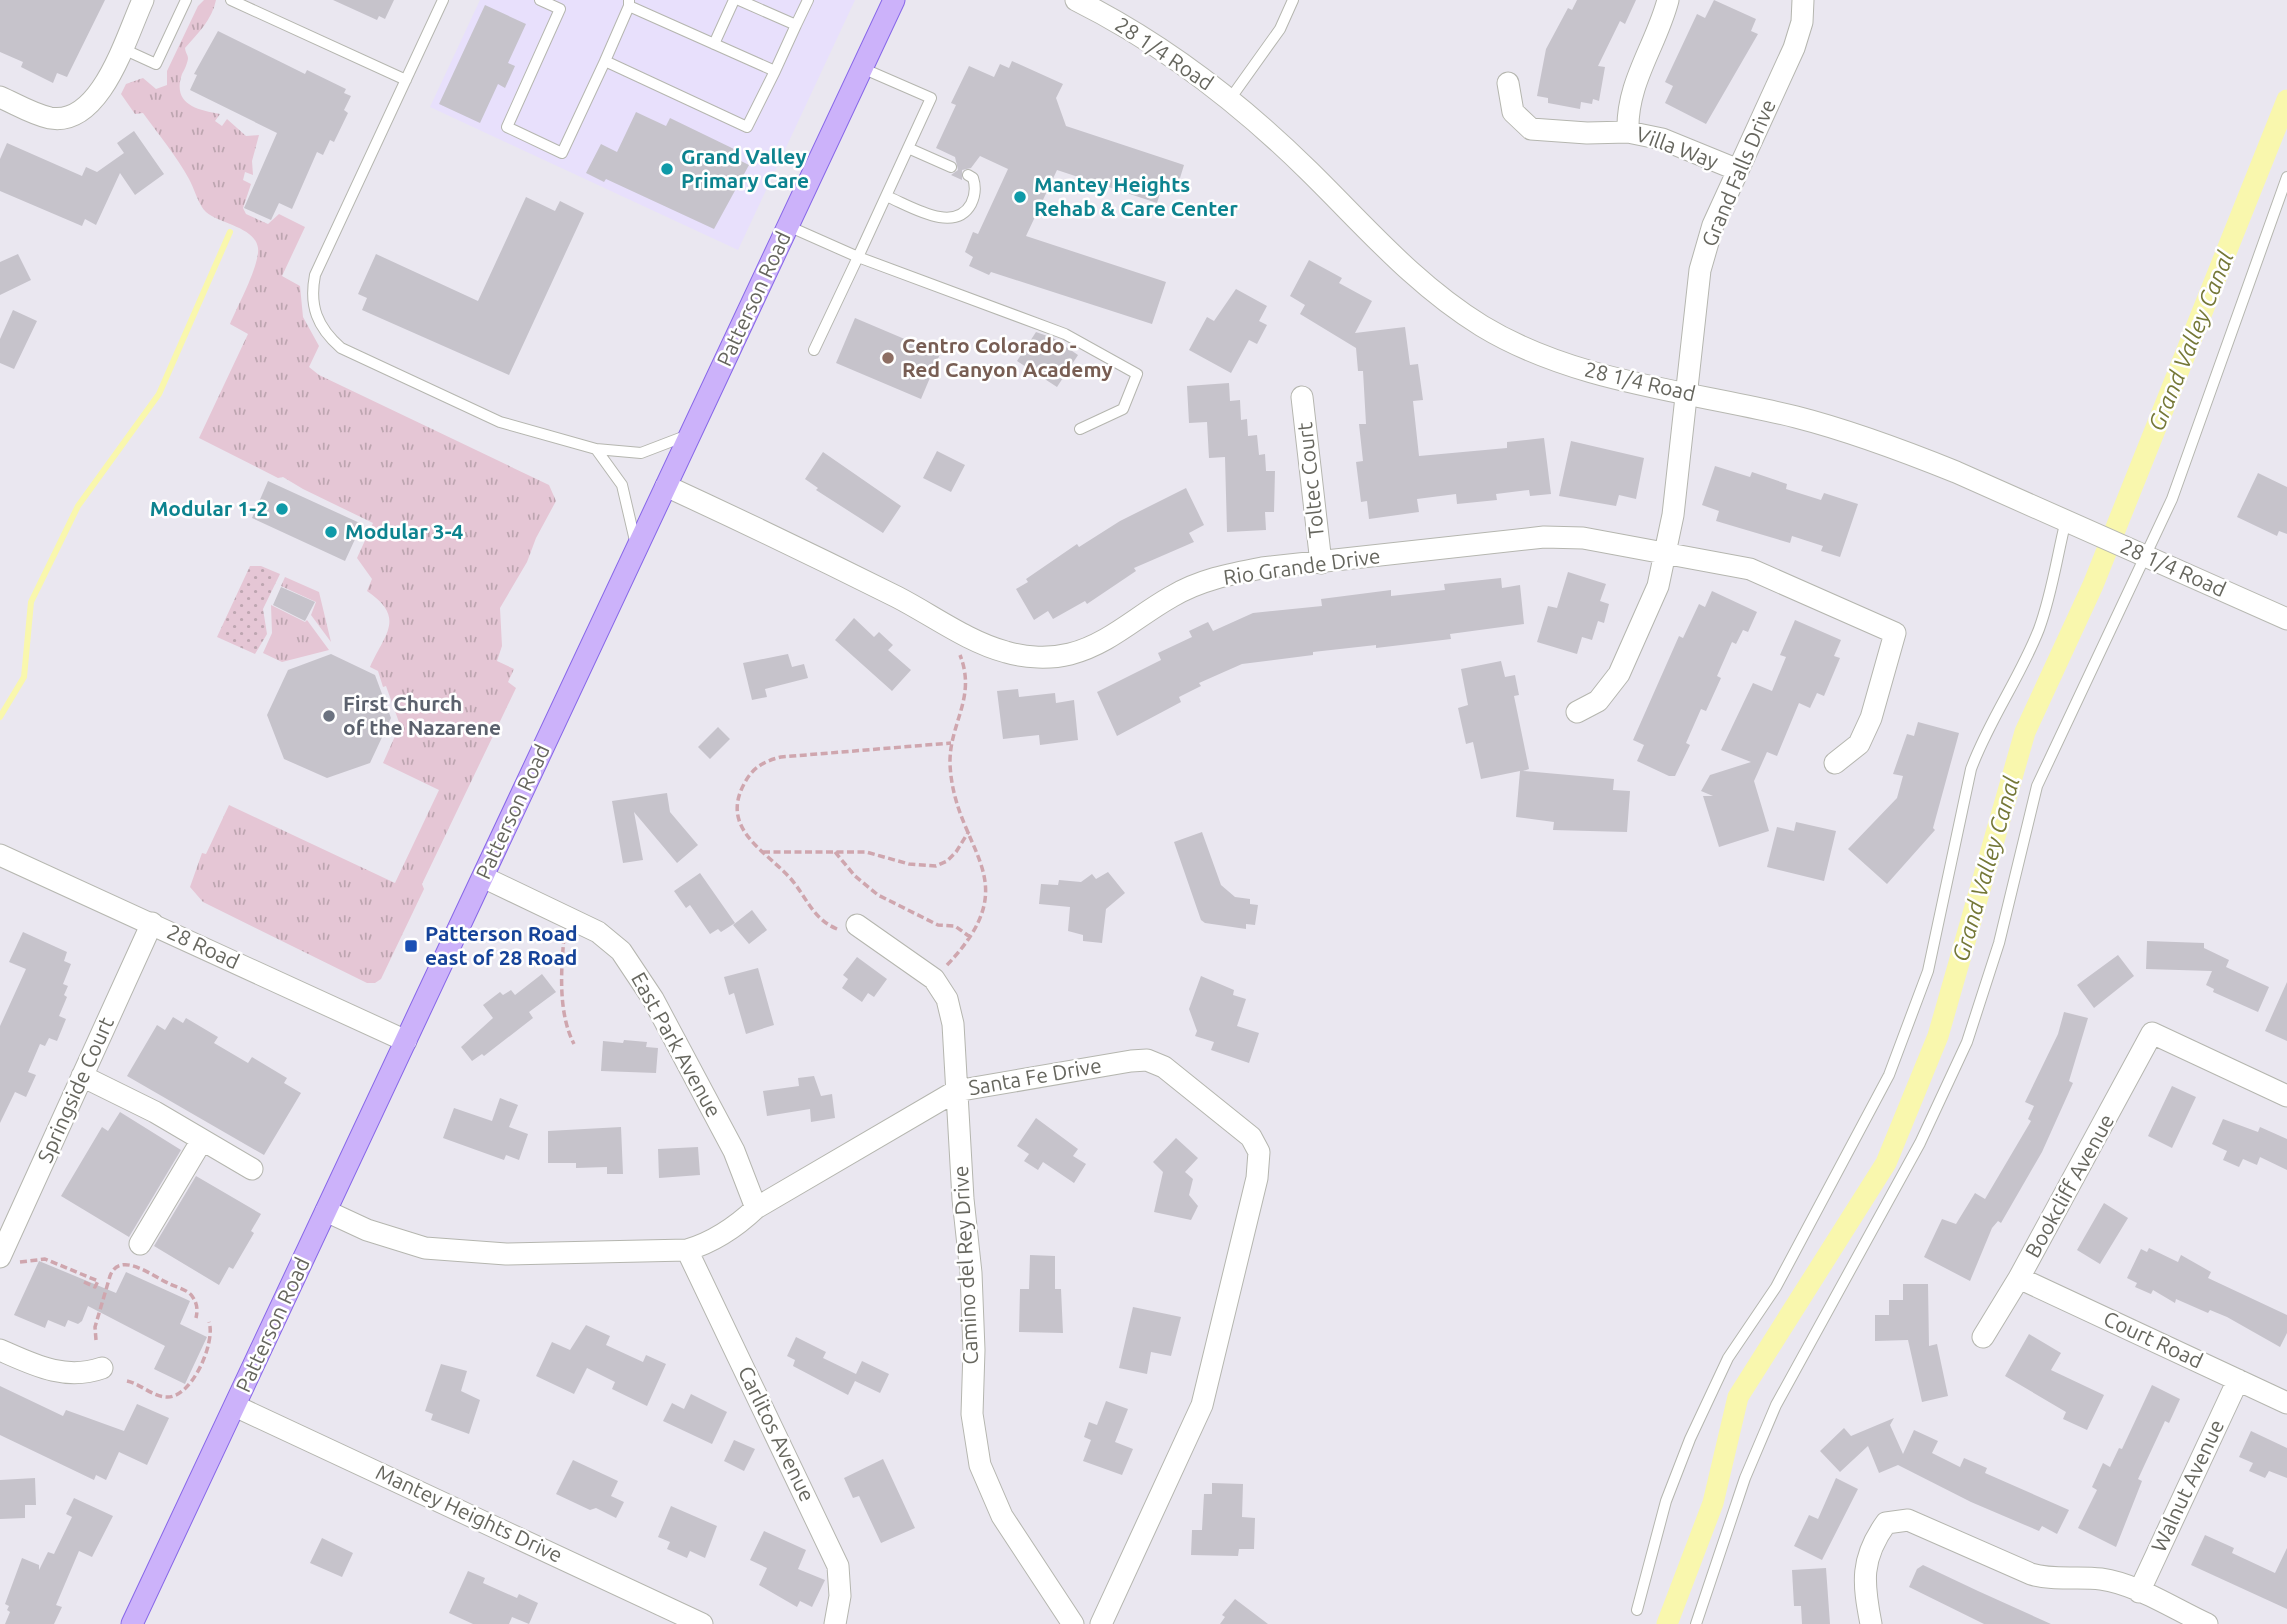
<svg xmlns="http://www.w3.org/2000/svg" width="2287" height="1624" viewBox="0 0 2287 1624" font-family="Ubuntu,sans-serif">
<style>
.commercial{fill:#e8e0fc}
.grass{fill:url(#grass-tufts)}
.park{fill:url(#park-dots)}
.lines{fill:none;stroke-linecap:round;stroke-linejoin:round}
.stream{stroke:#f9f7ad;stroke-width:6}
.canal{stroke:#f9f7ad;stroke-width:21}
.building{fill:#c6c3cb}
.lane-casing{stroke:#b5b6af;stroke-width:12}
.street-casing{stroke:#b5b6af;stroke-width:23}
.secondary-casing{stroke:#b7b8b1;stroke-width:23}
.primary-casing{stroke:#8767e8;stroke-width:23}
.path{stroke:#cfa6ae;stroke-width:3.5;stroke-dasharray:7 3.5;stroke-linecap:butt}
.lane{stroke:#fff;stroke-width:10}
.street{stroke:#fff;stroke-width:21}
.secondary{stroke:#fff;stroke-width:21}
.primary{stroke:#ccb2fa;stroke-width:21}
.culture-dot{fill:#0f9aa8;stroke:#fff;stroke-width:2.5}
.education-dot{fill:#8d6e63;stroke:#fff;stroke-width:2.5}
.worship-dot{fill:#6b7280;stroke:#fff;stroke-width:2.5}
.transit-dot{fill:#1a4fb4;stroke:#fff;stroke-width:2.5}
.labels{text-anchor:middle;stroke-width:5;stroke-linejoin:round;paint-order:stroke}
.street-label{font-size:21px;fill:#66665e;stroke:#fff}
.culture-label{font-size:21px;font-weight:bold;fill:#0d838f;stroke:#fff;text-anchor:start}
.education-label{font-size:21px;font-weight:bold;fill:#785e54;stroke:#fff;text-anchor:start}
.worship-label{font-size:21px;font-weight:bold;fill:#5b616d;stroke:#fff;text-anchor:start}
.transit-label{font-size:21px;font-weight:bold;fill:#164399;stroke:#fff;text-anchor:start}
.water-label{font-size:23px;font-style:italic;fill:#757837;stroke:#fff}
</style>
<defs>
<pattern id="grass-tufts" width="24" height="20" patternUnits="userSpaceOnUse" patternTransform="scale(1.75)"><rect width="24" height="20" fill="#e5c6d5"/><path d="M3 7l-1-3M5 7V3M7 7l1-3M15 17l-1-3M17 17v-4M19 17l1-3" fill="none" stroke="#bda5b0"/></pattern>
<pattern id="park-dots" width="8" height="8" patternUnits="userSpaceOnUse" patternTransform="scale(1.75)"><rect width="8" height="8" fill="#e5c6d5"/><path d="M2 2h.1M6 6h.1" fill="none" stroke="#bda5b0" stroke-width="1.8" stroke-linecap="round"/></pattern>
</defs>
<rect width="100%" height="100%" fill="#eae7f0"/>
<!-- commercial -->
<path class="commercial" d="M480,0H855L738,250L430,107Z"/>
<!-- grass -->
<path class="grass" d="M204,0H216C212,20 198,33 185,48C185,52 188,55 188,58C188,62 184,71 182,74C172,103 195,110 220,114L215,121L222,126L227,119L246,136L259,135L252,161L253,175L245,172L243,180L251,184L243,208L246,214L268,224L279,214L305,227L282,276L300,286L303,317L319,346L309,367L319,375L549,485L556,501L536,538L527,562L500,608L502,646L497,661L514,669L508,682L516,688L422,884L424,889L381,979L375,983H367L203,902L190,887L202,853L206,854L229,805L395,883L439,790L383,763L400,725L386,686L383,687L378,671L370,667C384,635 407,618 367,591L372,579L357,558L373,523L303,489L283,477L278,478L199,438L248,334L230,324C237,307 260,265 258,248C255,227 220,224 206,212C199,206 194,188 189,179C177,157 159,135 143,113L135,114L121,94L126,84L143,78L156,89L167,85V71L198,6Z
M285,577L319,592L331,642L311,615L316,602L281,586Z
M271,605L305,622L307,620L329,650L282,662L263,653L272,633Z"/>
<!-- park -->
<path class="park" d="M250,566H261L280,574L263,609L267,634L255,654L217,637Z"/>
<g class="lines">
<!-- stream -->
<path class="stream" d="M0,717L24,677L31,602L78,506L159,394L230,232"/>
<!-- canal -->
<path class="canal" d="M1667,1624L1713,1503L1738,1397L1886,1163L1938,1036L2025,732L2093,585L2287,100"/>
</g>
<!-- building -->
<path class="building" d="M0,0H105L67,77L57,73L53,83L21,67L23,62L0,52Z
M333,0H394L385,19L379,16L377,20Z
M1577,0H1636L1625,24L1620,21L1598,66L1605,67L1599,101L1593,99L1592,104L1581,102L1580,109L1548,103V98L1537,96L1546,49L1568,8L1572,10Z
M1714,0L1756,19L1751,31L1758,34L1706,124L1665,103L1673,86L1665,82L1697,14L1705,18Z
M485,5L526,24L508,63L515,66L505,88L498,84L480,123L439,104Z
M218,31L305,74L307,70L346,89L344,93L351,96L344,110L348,113L334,142L330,140L323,155L317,152L292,209L279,203L271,220L244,208L277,133L190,90L197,75L194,74Z
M1012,61L1063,84L1056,98L1066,126L1184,165L1176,191L1162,187L1157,203L1057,170L1026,236L1166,282L1152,324L991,272L989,275L969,266L973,257L965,252L973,232L978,234L1008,169L980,156L971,168L962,170V180L951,175L958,170L955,157L936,148L956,105L951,103L969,66L994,77L1000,64L1009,68Z
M636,112L666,126L670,118L734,149L731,156L749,165L714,229L606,179L604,182L586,173L601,144L617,152Z
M134,131L164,174L135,195L120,173L96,225L85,219L82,226L0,191V159L7,143L82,176L86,167L97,172L124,153L117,143Z
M526,197L555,211L560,201L584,213L509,375L362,310L367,298L358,294L376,254L478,301Z
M18,254L31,280L0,295V262Z
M1309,260L1342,278L1339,283L1372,301L1355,333L1405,327L1410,365L1418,364L1423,400L1413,401L1419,456L1507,448V442L1544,438L1551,494L1530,496L1529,490L1496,494L1497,500L1457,504L1456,494L1417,499L1419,512L1369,519L1367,501L1361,502L1356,462L1363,461L1359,424H1366L1363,371H1358L1356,348L1300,314L1305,305L1290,296Z
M1236,289L1267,306L1259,321L1267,325L1257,344L1249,340L1231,373L1189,350L1207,317L1214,321Z
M13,310L37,321L14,369L0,363V339Z
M855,318L940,354L921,399L836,363Z
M1036,332L1053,338L1078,355L1057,387L1017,361Z
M1229,383L1230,401L1240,400L1241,420L1247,419L1248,436L1257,435L1259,455L1265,454L1266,471H1275L1274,512H1265L1266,530L1227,532L1225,457L1209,458L1207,422L1189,423L1187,386Z
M1571,441L1644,458L1636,499L1619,495L1616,506L1559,496Z
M937,451L965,465L951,492L923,478Z
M823,452L901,506L883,533L816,490L818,488L805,479Z
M1715,466L1750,477L1752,472L1787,484L1786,489L1821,500L1824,493L1858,504L1840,557L1821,551L1823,546L1792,536L1790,543L1716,521L1719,511L1702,505Z
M2258,473L2287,487V534L2279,531L2277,536L2237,517Z
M268,481L362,524L345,561L252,518Z
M1186,488L1204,525L1189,533L1194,542L1134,568L1136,571L1087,604L1085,601L1053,619L1048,611L1034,620L1016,589L1028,582L1026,579L1077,544L1079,547L1120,521Z
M1568,572L1606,584L1600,601L1609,604L1604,623L1598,621L1592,640L1582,637L1577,654L1537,642L1548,606L1557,608Z
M1501,578L1502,588L1520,585L1524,624L1450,634L1451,639L1376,648V645L1313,652V655L1242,664L1199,683L1201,686L1179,697L1181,702L1117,736L1097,692L1161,660L1158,653L1192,637L1189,631L1208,622L1213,631L1253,613L1322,606L1321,599L1391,590V596L1445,590L1444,584Z
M281,587L315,602L305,621L273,605Z
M1712,591L1757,612L1748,632L1743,630L1736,644L1732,642L1717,676L1721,678L1706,711L1701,709L1686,743L1690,745L1675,776H1669L1637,761L1644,745L1633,740L1679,636L1683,638L1699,604L1705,607Z
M854,618L874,637L879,632L893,645L888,650L911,670L892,691L835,640Z
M1795,620L1841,640L1834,656L1840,658L1824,696L1817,693L1810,708L1799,703L1777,756L1767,752L1754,781L1769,831L1719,847L1703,796H1713L1701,791L1710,775L1751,762L1721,750L1753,683L1772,691L1786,657L1780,655Z
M331,654L375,675L391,718L370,763L327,778L284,759L267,715L288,670Z
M788,654L792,667L804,664L808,678L765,689L767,697L752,700L743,663Z
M1501,661L1505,677L1515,675L1519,695L1514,696L1529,769L1523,771L1614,779L1613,790L1630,791L1627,832L1553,830L1554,822L1516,817L1520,771L1481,779L1473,742L1466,744L1458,708L1468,705L1461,669Z
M1018,689L1019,697L1055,693L1056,703L1074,700L1078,740L1040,745L1039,735L1003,739L997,691Z
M1918,722L1959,733L1933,828L1935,830L1887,884L1848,849L1897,798L1903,776L1893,774L1907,734L1914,736Z
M718,727L730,739L710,759L698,747Z
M667,793L670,812L698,845L677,863L634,812L643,860L623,863L612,801Z
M1796,822L1836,831L1824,881L1767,867L1777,827L1794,831Z
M1202,832L1221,885L1235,897L1250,899V904L1258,905L1255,925L1246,924V929L1205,923L1201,920L1174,842Z
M1108,872L1125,893L1106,909L1102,943L1083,941V935L1068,931L1070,907L1039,904L1041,884L1058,885L1059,880L1081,882L1092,874L1096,879Z
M700,873L735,923L721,932L718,929L710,934L690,905L686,908L674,891Z
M752,910L767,930L749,944L733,925Z
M23,932L67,952L64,961L71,964L63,984L68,986L64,995L67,997L59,1016L66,1019L57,1041L49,1038L45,1046L40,1044L28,1072L36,1075L26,1097L15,1092L0,1123V1026L26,969L9,962Z
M2147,941L2204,943V948L2229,960L2226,967L2269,987L2258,1012L2213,992L2214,989L2206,985L2212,971L2146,969Z
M2118,955L2134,976L2094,1008L2077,985Z
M857,957L887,979L874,997L868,993L862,1002L842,988L848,979L843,975Z
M758,968L774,1025L746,1034L734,993L729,995L724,977Z
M542,974L556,992L529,1012L533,1018L484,1056L482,1054L472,1061L461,1047L493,1018L483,1005L500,992L503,995L511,990L515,995Z
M1201,976L1234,990L1233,995L1246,999L1237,1026L1259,1033L1249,1063L1211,1050L1214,1042L1195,1036L1197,1031L1189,1009Z
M2287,982V1041L2265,1031Z
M2064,1012L2088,1018L2069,1081L2073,1083L2042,1152L2001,1223L1998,1221L1992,1228L1970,1281L1924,1257L1942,1219L1956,1224L1975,1193L1985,1199L2031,1121L2028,1119L2034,1106L2025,1102L2058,1034Z
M173,1017L183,1023L186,1018L218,1037L214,1043L248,1063L252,1057L287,1078L284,1083L301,1093L264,1155L127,1076L157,1025L165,1030Z
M624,1040L647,1042L646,1047L658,1048L656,1073L601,1071L603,1041L623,1043Z
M814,1076L821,1096L832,1094L835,1118L811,1122L810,1109L767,1116L763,1091L799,1086L798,1078Z
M2172,1086L2196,1097L2172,1148L2148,1136Z
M500,1098L518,1105L509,1127L528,1134L519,1160L506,1155L504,1160L443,1138L454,1108L492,1121Z
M120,1112L181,1150L129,1237L61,1196L102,1127L108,1131Z
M1036,1118L1078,1149L1073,1156L1086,1164L1074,1183L1043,1162L1038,1170L1024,1161L1029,1154L1017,1146Z
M2223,1119L2258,1132L2260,1127L2287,1139V1170L2260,1157L2257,1165L2243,1159L2239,1167L2223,1160L2227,1151L2212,1144Z
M621,1127L623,1174H607V1167L576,1168V1163H548V1131Z
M1176,1138L1198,1158L1185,1172L1193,1179L1189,1195L1198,1206L1191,1220L1154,1212L1163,1172L1153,1162Z
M698,1147L700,1175L659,1178L658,1149Z
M196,1176L261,1214L251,1231L254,1233L233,1269L229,1267L219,1285L154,1246Z
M2104,1203L2128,1218L2100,1264L2077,1250Z
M2149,1248L2178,1262L2181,1255L2211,1272L2208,1278L2287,1315V1333L2280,1347L2227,1317L2210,1310L2208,1313L2176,1299L2175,1303L2153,1290L2151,1294L2135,1287L2137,1283L2127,1278L2141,1249L2147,1252Z
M1030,1255L1055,1256V1289H1061L1063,1333L1019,1332L1020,1289H1029Z
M39,1261L116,1293L126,1272L190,1301L180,1324L207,1337L185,1384L154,1369L165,1346L88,1306L82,1321L78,1324L68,1320L65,1327L48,1320L45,1328L14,1315Z
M1903,1284H1928L1929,1346L1937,1344L1948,1396L1922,1402L1908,1340L1875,1341V1315H1889V1300H1903Z
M1133,1307L1181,1317L1171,1356L1151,1352L1147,1374L1119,1368Z
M586,1325L610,1336L606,1345L643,1362L646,1355L666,1364L647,1406L612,1389L615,1382L587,1368L574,1394L536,1376L552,1342L570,1350Z
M2029,1334L2061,1353L2051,1370L2104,1395L2087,1430L2063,1419L2066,1412L2005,1376Z
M796,1337L826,1352L823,1358L856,1374L862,1361L889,1374L880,1393L855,1381L848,1395L793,1366L795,1360L787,1356Z
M441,1364L467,1371L461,1391L480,1400L469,1434L431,1420L433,1414L425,1411Z
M2152,1385L2180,1399L2169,1423L2165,1421L2138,1479L2142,1481L2116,1547L2078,1528L2097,1490L2092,1487L2103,1463L2110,1467L2119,1448L2122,1449Z
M0,1386L63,1416L66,1410L124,1431L137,1404L169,1418L147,1465L119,1452L106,1480L96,1475L94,1480L0,1435Z
M691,1394L727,1412L712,1444L663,1421L672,1403L684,1409Z
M1106,1401L1128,1409L1115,1442L1133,1449L1122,1475L1083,1461L1091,1440L1084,1437L1089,1422L1097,1425Z
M1894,1418L1890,1425L1903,1454L1914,1430L1938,1441L1932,1453L1960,1467L1964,1458L1987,1468L1985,1473L2069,1510L2057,1534L2042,1526L2039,1531L1971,1502L1898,1465L1879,1473L1868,1446L1840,1472L1820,1451L1844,1428L1851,1436Z
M2251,1431L2287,1448V1478L2269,1471L2265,1478L2249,1471L2253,1463L2239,1457Z
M734,1440L755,1449L744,1471L724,1461Z
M883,1459L915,1528L881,1543L859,1496L853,1498L844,1478Z
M573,1460L618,1481L611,1496L624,1502L616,1518L596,1508L590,1510L556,1494Z
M35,1478L36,1505H25V1518L0,1519V1480Z
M1836,1478L1858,1489L1822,1560L1794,1546L1809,1515L1818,1519Z
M1212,1483L1243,1484L1242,1517L1255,1518L1254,1549H1239L1238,1556L1191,1555L1192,1530H1202L1204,1494H1212Z
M74,1498L113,1516L92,1557L79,1551L56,1605L62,1607L54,1624H5L10,1612L7,1610L9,1606L5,1604L22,1558L39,1565V1570L48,1552L54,1554L72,1517L66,1514Z
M671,1506L717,1526L705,1558L690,1551L687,1558L667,1549L670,1542L658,1537Z
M764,1531L806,1550L798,1569L825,1580L812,1607L800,1601L797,1607L759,1585L767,1568L750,1560Z
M2205,1535L2234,1548L2232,1553L2275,1573L2287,1548V1609L2191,1565Z
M322,1538L353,1553L342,1577L310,1563Z
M1923,1565L1978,1591L2051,1624H1984L1909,1587L1917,1569Z
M1826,1568L1830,1624H1802L1801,1606H1794L1792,1570Z
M468,1571L485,1578L483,1583L517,1598L519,1594L538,1603L529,1624L512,1617L509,1624H473L449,1613Z
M1235,1599L1268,1624H1220L1225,1617L1222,1615Z"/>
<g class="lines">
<!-- lane casing -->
<g class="lane-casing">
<path id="lane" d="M231,0L406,80
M443,0L315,275C309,306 317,327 341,348L500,422L596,449L641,453L688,435
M540,0L560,9L507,127L562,153L605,61L747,127L775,71L629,6V0
M739,0L796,25L775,71
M796,25L808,0
M714,44L734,0
M121,48L156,64L186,0
M605,61L629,6
M1230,99L1280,29L1293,0
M908,148L951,167
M886,196C909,205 954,235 971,204C975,196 976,187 973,178L968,175
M788,226L858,257L931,98L862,68
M814,350L858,257L1065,334L1137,374L1123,409L1080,429
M596,449L622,485L636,545
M1637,1610L1666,1501L1690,1439L1728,1358L1776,1287L1889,1075L1928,971L1971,769C1989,720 2020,678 2039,629C2052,594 2057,556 2066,520
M1696,1624L1745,1478L1776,1405L1920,1143L1967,1042L1999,943L2037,786L2172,499L2287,177"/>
</g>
<!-- street casing -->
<g class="street-casing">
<path id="street" d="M1508,83L1513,112L1531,129L1587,133L1628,132L1662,139L1738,170
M0,97C16,104 32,114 50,118C101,127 126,37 143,0
M1628,132C1626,83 1656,46 1668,0
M1302,397L1321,563
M666,486C744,522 821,559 897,597C932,615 968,642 1006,652C1026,658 1050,659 1070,654C1109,644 1137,616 1171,597C1199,580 1230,574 1262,568L1544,537L1583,538L1750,569L1895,633L1871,718L1859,744L1835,763
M1577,712L1598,701L1619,674L1658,586L1673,515L1700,270L1713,225L1794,48L1802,22L1803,0
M483,877L598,932L621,951L653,999L734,1151L756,1208
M857,925L934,979L947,999L953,1024L963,1199L971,1273L974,1350L972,1414L980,1465L1002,1516L1073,1624
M82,1076L155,1112L252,1169
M326,1211L367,1230L425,1248L506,1254L687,1250C714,1242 736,1227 756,1208L956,1091L1131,1061L1147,1060L1164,1067L1251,1137L1259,1152L1257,1178L1202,1405L1101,1624
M140,1244L202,1140
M687,1250L838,1566L840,1596L835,1624
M0,1257L152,923
M2019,1278L2287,1403
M1983,1337L2019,1278L2152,1033L2287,1096
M0,1350C34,1365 65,1381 102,1368
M235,1406L702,1624
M2139,1592L2238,1380
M1871,1624C1863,1583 1860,1559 1886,1523L1908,1520L2031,1574C2054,1581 2078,1576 2101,1579C2137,1584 2174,1609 2207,1624"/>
</g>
<!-- secondary casing -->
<g class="secondary-casing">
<path id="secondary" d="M1076,0C1164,44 1240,103 1309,171C1365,226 1415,285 1482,326C1576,383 1691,391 1796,417C1851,431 1904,451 1956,472L2287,619
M0,855L406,1041"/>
</g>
<!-- primary casing -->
<g class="primary-casing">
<path id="primary" d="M132,1624L894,0"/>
</g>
<!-- path -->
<path class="path" d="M763,852H866L909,864L936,866L947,861L956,852L969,831
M835,852L855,876L878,895L938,925L955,926L970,937
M837,929C813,919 807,898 791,879C765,850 720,829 744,784C752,768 764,761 781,757L951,743
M564,937C561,971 558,1013 574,1044
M947,965C1030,878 954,852 950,764C949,723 977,698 960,655
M20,1262L45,1259L98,1281L95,1287L84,1282
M96,1340L95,1327L110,1276C120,1250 152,1276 168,1283C175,1287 187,1289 192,1296C197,1303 198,1309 196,1318
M127,1381C141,1384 153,1397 167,1397C192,1398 216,1342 209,1322"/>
<!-- lane -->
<use href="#lane" class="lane"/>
<!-- street -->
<use href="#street" class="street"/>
<!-- secondary -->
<use href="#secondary" class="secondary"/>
<!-- primary -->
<use href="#primary" class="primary"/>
</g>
<!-- markers -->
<g class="culture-dot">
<circle cx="667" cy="169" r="7"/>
<circle cx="1020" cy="197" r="7"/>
<circle cx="282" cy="509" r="7"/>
<circle cx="331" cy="532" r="7"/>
</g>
<circle class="education-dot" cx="888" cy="358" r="7"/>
<circle class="worship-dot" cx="329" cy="716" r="7"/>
<rect class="transit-dot" x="404" y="939" width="14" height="14" rx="3.5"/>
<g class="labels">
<!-- street labels -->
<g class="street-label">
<text transform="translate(1164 54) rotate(34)" y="7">28 1/4 Road</text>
<text transform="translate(1677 148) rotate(20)" y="7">Villa Way</text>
<text transform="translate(1739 173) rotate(-67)" y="7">Grand Falls Drive</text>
<text transform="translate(754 299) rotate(-65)" y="7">Patterson Road</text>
<text transform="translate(1640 382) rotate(13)" y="7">28 1/4 Road</text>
<text transform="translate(1311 480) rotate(-96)" y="7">Toltec Court</text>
<text transform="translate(1302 567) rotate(-8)" y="7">Rio Grande Drive</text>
<text transform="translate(2173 568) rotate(24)" y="7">28 1/4 Road</text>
<text transform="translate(513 812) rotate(-65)" y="7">Patterson Road</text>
<text transform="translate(203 947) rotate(25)" y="7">28 Road</text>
<text transform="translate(676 1045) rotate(61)" y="7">East Park Avenue</text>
<text transform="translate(1035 1077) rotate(-10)" y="7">Santa Fe Drive</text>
<text transform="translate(76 1090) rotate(-66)" y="7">Springside Court</text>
<text transform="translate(2070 1186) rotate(-61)" y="7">Bookcliff Avenue</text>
<text transform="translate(966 1265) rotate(-93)" y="7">Camino del Rey Drive</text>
<text transform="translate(273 1325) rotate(-65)" y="7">Patterson Road</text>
<text transform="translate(2153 1340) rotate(25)" y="7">Court Road</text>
<text transform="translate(776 1434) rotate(64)" y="7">Carlitos Avenue</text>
<text transform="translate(2188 1486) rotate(-65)" y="7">Walnut Avenue</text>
<text transform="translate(469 1514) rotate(25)" y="7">Mantey Heights Drive</text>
</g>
<!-- culture labels -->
<g class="culture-label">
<text x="681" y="164">Grand Valley<tspan x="681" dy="24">Primary Care</tspan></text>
<text x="1034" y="192">Mantey Heights<tspan x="1034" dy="24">Rehab &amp; Care Center</tspan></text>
<text x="268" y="516" text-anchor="end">Modular 1-2</text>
<text x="345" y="539">Modular 3-4</text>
</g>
<!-- education labels -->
<g class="education-label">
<text x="902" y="353">Centro Colorado -<tspan x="902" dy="24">Red Canyon Academy</tspan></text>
</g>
<!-- worship labels -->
<g class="worship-label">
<text x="343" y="711">First Church<tspan x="343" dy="24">of the Nazarene</tspan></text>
</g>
<!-- transit labels -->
<g class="transit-label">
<text x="425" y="941">Patterson Road<tspan x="425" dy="24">east of 28 Road</tspan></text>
</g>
<!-- water labels -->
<g class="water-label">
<text transform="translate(2191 341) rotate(-68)" y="8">Grand Valley Canal</text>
<text transform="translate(1986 869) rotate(-74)" y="8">Grand Valley Canal</text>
</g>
</g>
</svg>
